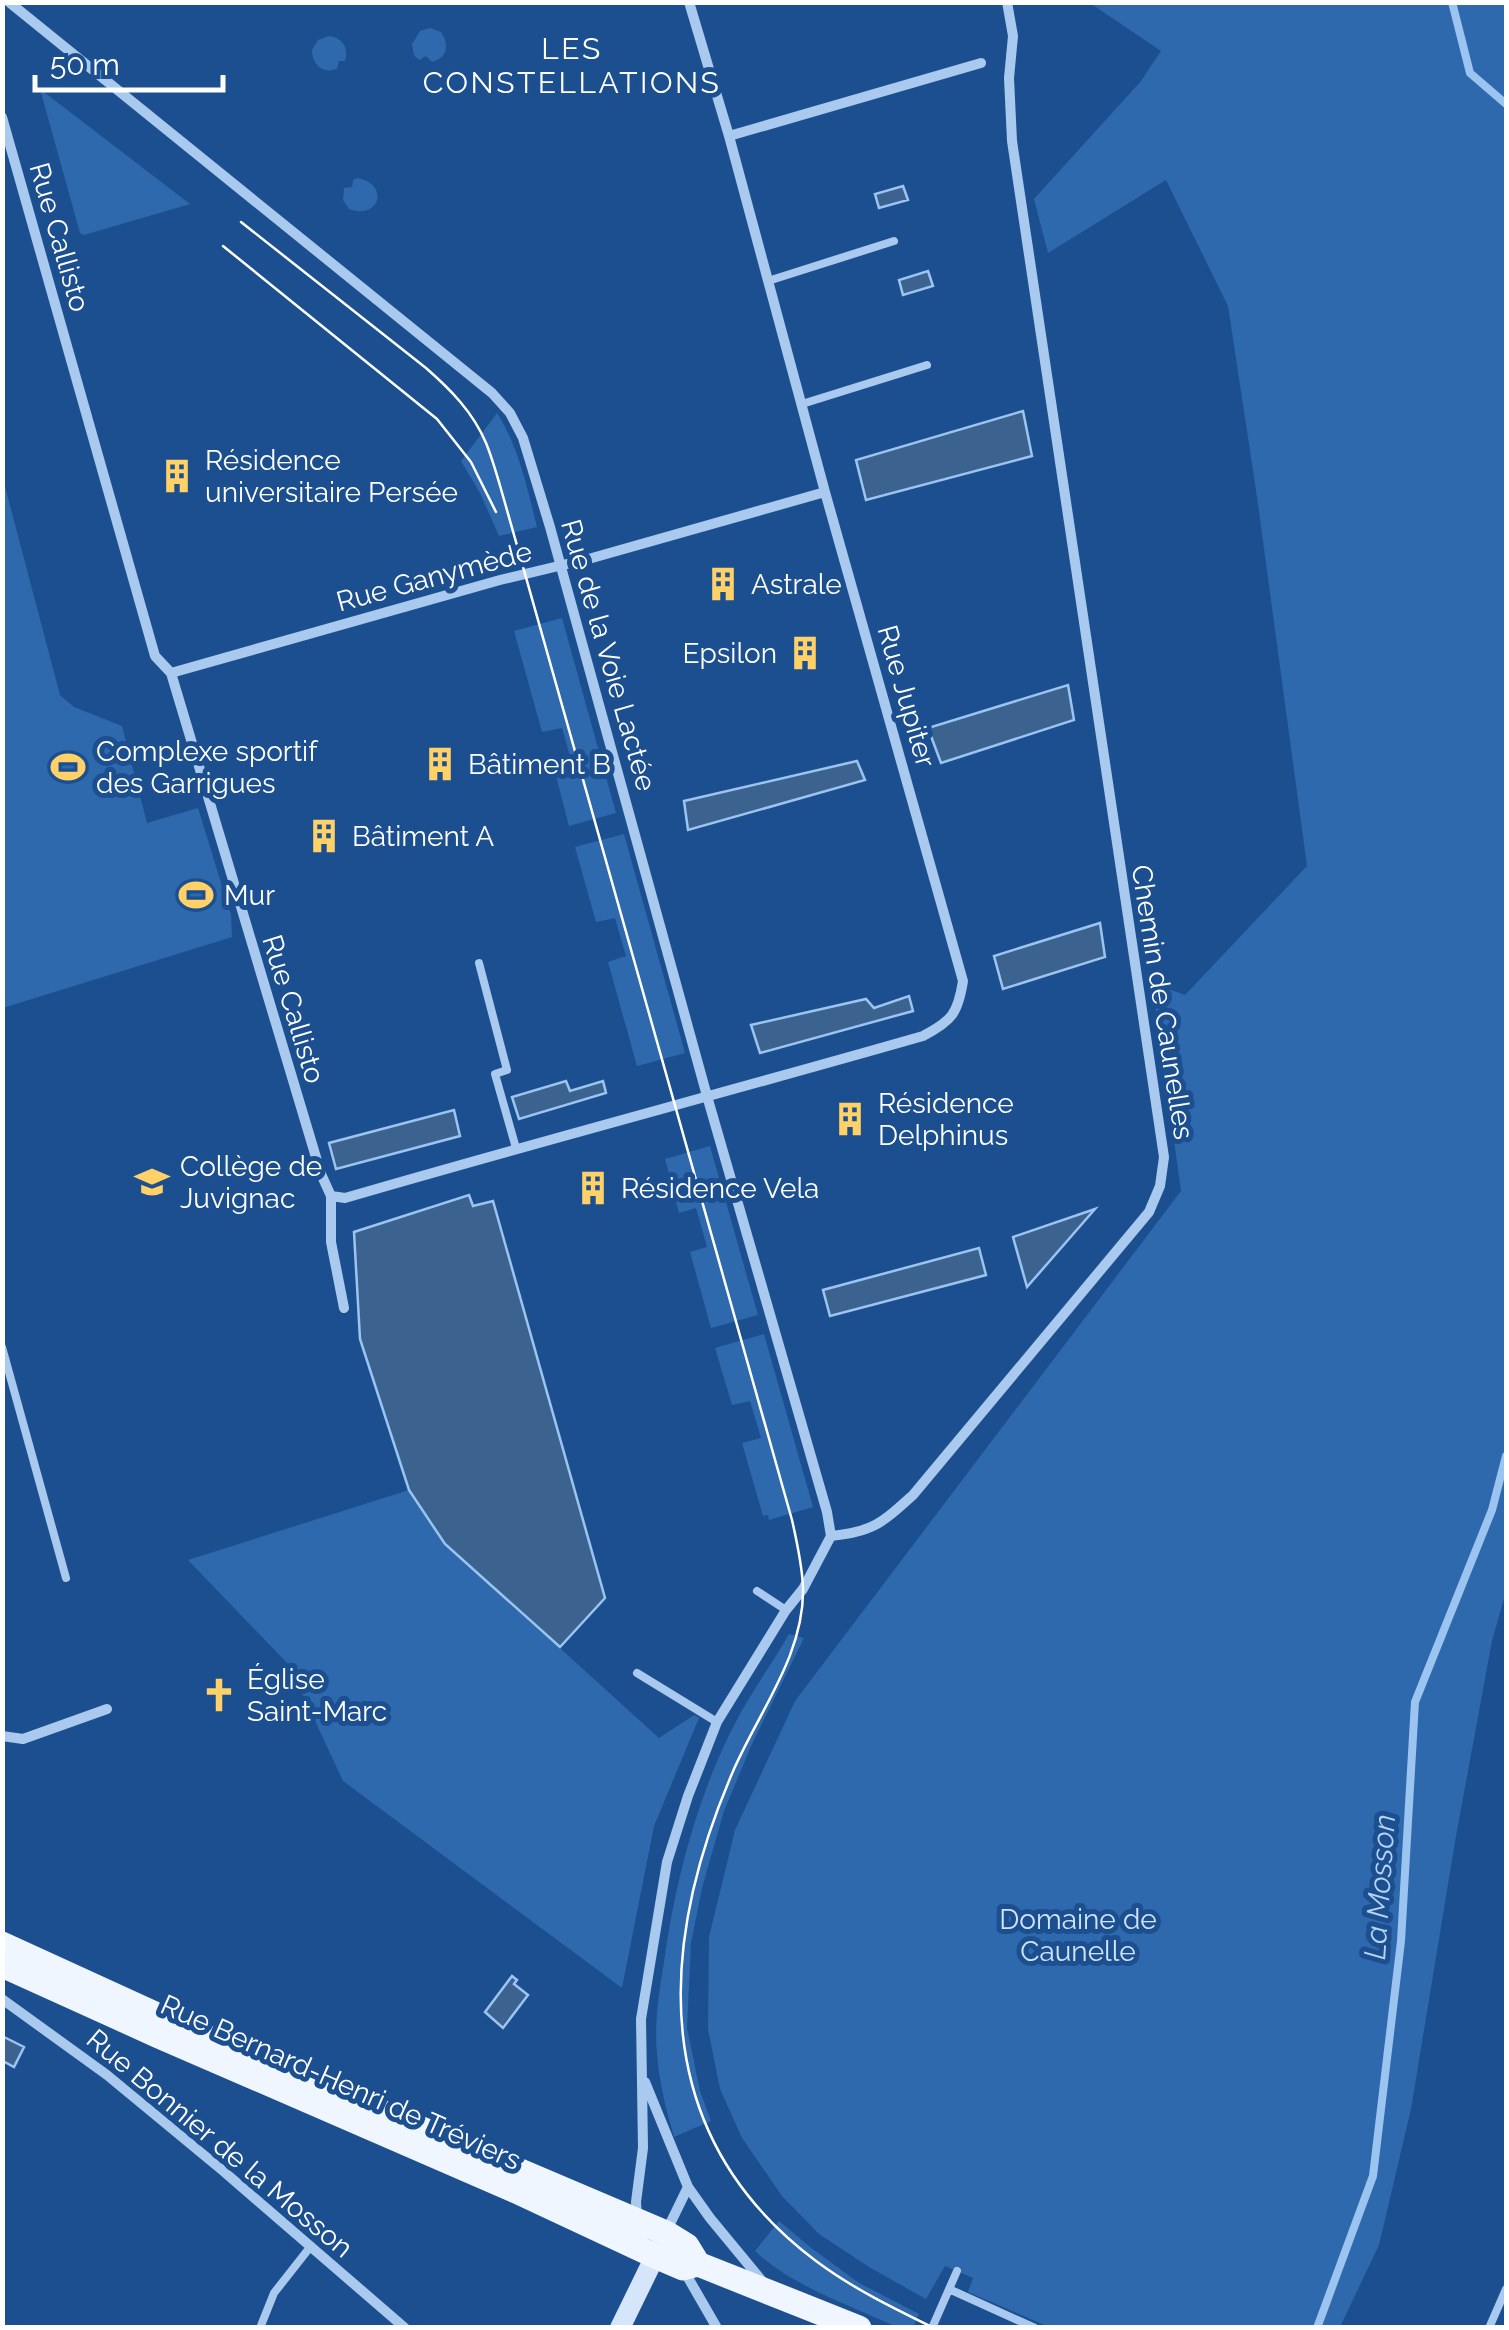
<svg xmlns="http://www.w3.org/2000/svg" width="1509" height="2330" viewBox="0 0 1509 2330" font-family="Raleway,sans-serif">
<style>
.green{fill:#2e69ad}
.water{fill:#3c6290;stroke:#9cc4f0;stroke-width:2.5}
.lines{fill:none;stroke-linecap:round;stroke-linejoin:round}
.stream{stroke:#9cc4f0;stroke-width:8}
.lane{stroke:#a9c9ee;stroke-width:8}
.street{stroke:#a9c9ee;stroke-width:10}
.secondary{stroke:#d6e6fa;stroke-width:20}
.primary{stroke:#f0f6ff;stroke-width:25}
.tram{stroke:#fff;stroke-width:2.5}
.labels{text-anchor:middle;stroke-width:10;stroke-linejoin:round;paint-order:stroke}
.street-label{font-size:28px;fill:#fff;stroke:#1b4f8f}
.poi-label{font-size:28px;fill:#fff;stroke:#1b4f8f;text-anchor:start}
.park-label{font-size:28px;fill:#cfe3fa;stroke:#1b4f8f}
.neighbourhood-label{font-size:30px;letter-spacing:2.5px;fill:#fff;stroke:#1b4f8f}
.water-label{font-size:30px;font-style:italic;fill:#b5d3f5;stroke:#1b4f8f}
</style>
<rect width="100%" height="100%" fill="#1b4f8f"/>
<!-- green -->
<path class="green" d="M1090,3H1506V1592L1492,1641L1456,1836L1411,2109L1379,2245L1340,2327H1049L968,2292L973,2278L945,2266L926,2299L869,2267L819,2234L782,2196L742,2138L720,2089L708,2029L709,1937L735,1830L795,1701L1181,1191L1152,983L1185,995L1307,866L1257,497L1228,306L1166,180L1048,253L1034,199L1141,81L1161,51Z
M430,28L441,32C450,45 447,58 432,62L426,56L419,60L414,55L412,44L420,31Z
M329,36C343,38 349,48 345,61H339L337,69C323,74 312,65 312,50L318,40Z
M40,89L190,204L84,235L80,233Z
M357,178C390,183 380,221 349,209L343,200L344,188L352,187L353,180Z
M497,413C519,448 527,487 537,527L499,536L480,493L461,461Z
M3,479L60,695L74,707L122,726L147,823L198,808L231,915L232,937L3,1008Z
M562,618L616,813L569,826L555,772L573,767L562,728L542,732L514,631Z
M624,834L685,1053L637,1066L608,962L626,956L615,918L596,922L575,847Z
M710,1146L758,1315L711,1328L690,1252L707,1247L696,1208L679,1213L665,1159Z
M764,1334L813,1507L769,1520L768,1515L763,1516L742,1443L761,1438L750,1401L732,1405L715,1348Z
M409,1490L445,1544L659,1738L694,1715L699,1718L654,1826L622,1988L343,1781L289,1665L188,1560Z
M789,1634L804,1638L752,1744L724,1811L702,1888L691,1943L687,2028L700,2091L711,2121L674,2137C666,2109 659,2082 657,2054C654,2023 659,1992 664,1962C675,1883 695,1805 730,1733C747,1698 770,1667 789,1634Z
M779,2221L810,2247L859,2283L919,2314L913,2327H897C851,2306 792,2286 755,2251Z"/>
<!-- water -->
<path class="water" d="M903,186L908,200L879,208L875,194Z
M928,271L933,286L903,295L899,280Z
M1023,411L1032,456L866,500L856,460Z
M1068,685L1074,720L941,763L928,728Z
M857,761L865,780L688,830L684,801Z
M1100,923L1105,957L1003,989L994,956Z
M909,996L913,1011L760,1053L751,1025L866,999L874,1008Z
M566,1081L570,1091L603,1081L606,1093L519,1119L512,1097Z
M454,1110L460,1136L336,1169L329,1143Z
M469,1195L473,1206L493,1201L605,1598L560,1647L445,1544L409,1490L360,1339L354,1232Z
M1095,1209L1027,1287L1013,1237Z
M979,1248L986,1275L830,1316L823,1290Z
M512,1976L517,1980L514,1984L528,1995L503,2028L485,2012Z
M2,2036L24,2047L14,2067L3,2061Z"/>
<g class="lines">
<!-- stream -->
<path class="stream" d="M1452,2L1470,73L1506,104
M1317,2328L1373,2176L1401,1941L1415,1702L1492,1510L1506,1456"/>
<!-- lane -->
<path class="lane" d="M768,281L894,241
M802,404L927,365
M479,963L507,1070L495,1074L516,1148
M2,1347L66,1578
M757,1591L786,1610
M637,1673L717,1722
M949,2289L1035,2328
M260,2328L274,2293L311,2246
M932,2328L957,2271
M1489,2328L1506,2289"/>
<!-- street -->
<path class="street" d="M9,2L492,393L510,413L523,438L550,527L707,1096L827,1512L831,1536
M2,117L155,656L171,673L321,1174L331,1196V1242L344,1308
M729,136L981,63
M171,673L500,580L592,558L825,492
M331,1196L345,1198C537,1142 731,1091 923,1036C952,1021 958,1013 963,981L825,492L729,136L689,2
M831,1536C873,1532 882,1523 913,1495L1149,1212L1160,1186L1164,1157L1012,141L1009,78L1013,36L1007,2
M2,1736L23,1739L107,1709
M2,1999L107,2075L222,2170L405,2328
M645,2082L688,2187L710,2218L762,2281
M637,2216L636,2202L643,2148L641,2019L667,1862L688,1796L717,1722L786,1610L803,1589L831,1536
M666,2232L688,2187
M683,2269L717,2328"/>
<!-- secondary -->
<path class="secondary" d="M620,2328L661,2244"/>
<!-- primary -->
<path class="primary" d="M2,1944L201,2035L666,2233L687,2246L698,2264
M2,1965L159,2036L516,2191L655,2256L683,2268L698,2264L859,2328"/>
<!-- tram -->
<path class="tram" d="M241,222L426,368C450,389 473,412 486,443C493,460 498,479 503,496L792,1520C797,1542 802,1564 803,1587C805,1653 760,1710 734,1769C657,1946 647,2134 816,2261C852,2288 893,2308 934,2328
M223,246L437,419L471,462L496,512"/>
</g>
<!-- icons -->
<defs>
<g id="building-bare" transform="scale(2.7)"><path d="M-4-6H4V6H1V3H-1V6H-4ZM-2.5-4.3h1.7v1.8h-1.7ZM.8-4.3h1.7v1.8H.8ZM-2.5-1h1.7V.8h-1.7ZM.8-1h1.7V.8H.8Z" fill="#ffd166" stroke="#1b4f8f" stroke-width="2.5" paint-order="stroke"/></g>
<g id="stadium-bare" transform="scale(2.7)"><path d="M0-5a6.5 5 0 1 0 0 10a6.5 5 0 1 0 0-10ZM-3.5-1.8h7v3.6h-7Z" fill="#ffd166" stroke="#1b4f8f" stroke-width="2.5" paint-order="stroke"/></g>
<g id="school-bare" transform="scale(2.7)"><path d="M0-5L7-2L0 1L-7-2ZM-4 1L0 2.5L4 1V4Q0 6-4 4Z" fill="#ffd166" stroke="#1b4f8f" stroke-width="2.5" paint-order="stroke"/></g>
<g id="church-bare" transform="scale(2.7)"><path d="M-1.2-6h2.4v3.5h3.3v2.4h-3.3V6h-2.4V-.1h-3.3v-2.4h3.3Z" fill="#ffd166" stroke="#1b4f8f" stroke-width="2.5" paint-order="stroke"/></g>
</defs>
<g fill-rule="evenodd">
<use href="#building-bare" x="177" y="476"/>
<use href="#building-bare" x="723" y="584"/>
<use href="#building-bare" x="805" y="653"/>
<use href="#building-bare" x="440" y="764"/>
<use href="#stadium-bare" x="68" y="767"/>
<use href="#building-bare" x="324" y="836"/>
<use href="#stadium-bare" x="196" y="895"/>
<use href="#building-bare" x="850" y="1119"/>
<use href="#school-bare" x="152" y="1182"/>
<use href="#building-bare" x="593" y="1188"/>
<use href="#church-bare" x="219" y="1695"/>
</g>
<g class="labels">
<!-- street labels -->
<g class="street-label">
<text transform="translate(60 237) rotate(74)" y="10">Rue Callisto</text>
<text transform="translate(434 576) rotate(-15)" y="10">Rue Ganymède</text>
<text transform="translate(609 655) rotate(74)" y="10">Rue de la Voie Lactée</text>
<text transform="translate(907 696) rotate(74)" y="10">Rue Jupiter</text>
<text transform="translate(1163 1002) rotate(81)" y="10">Chemin de Caunelles</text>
<text transform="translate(294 1009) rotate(73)" y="10">Rue Callisto</text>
<text transform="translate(341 2082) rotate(24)" y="10">Rue Bernard-Henri de Tréviers</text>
<text transform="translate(220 2143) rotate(40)" y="10">Rue Bonnier de la Mosson</text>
</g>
<!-- poi labels -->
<g class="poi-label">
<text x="205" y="470">Résidence<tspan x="205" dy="32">universitaire Persée</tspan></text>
<text x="751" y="594">Astrale</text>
<text x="777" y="663" text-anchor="end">Epsilon</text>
<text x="96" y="761">Complexe sportif<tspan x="96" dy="32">des Garrigues</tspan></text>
<text x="468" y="774">Bâtiment B</text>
<text x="352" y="846">Bâtiment A</text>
<text x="224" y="905">Mur</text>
<text x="878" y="1113">Résidence<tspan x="878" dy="32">Delphinus</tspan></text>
<text x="180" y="1176">Collège de<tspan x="180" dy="32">Juvignac</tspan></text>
<text x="621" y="1198">Résidence Vela</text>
<text x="247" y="1689">Église<tspan x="247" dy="32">Saint-Marc</tspan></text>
</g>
<!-- park labels -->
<g class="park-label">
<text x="1078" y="1929">Domaine de<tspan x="1078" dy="32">Caunelle</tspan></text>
</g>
<!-- neighbourhood labels -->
<g class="neighbourhood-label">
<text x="572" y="59">LES<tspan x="572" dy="34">CONSTELLATIONS</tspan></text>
</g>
<!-- water labels -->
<g class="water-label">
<text transform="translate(1380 1887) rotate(-86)" y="10">La Mosson</text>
</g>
</g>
<!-- border -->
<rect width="1509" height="2330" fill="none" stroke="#ffffff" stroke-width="10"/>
<!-- scale -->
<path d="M35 75v15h188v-15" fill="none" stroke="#ffffff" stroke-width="5"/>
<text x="50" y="75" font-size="30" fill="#ffffff" stroke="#1b4f8f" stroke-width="8" paint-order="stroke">50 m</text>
</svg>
